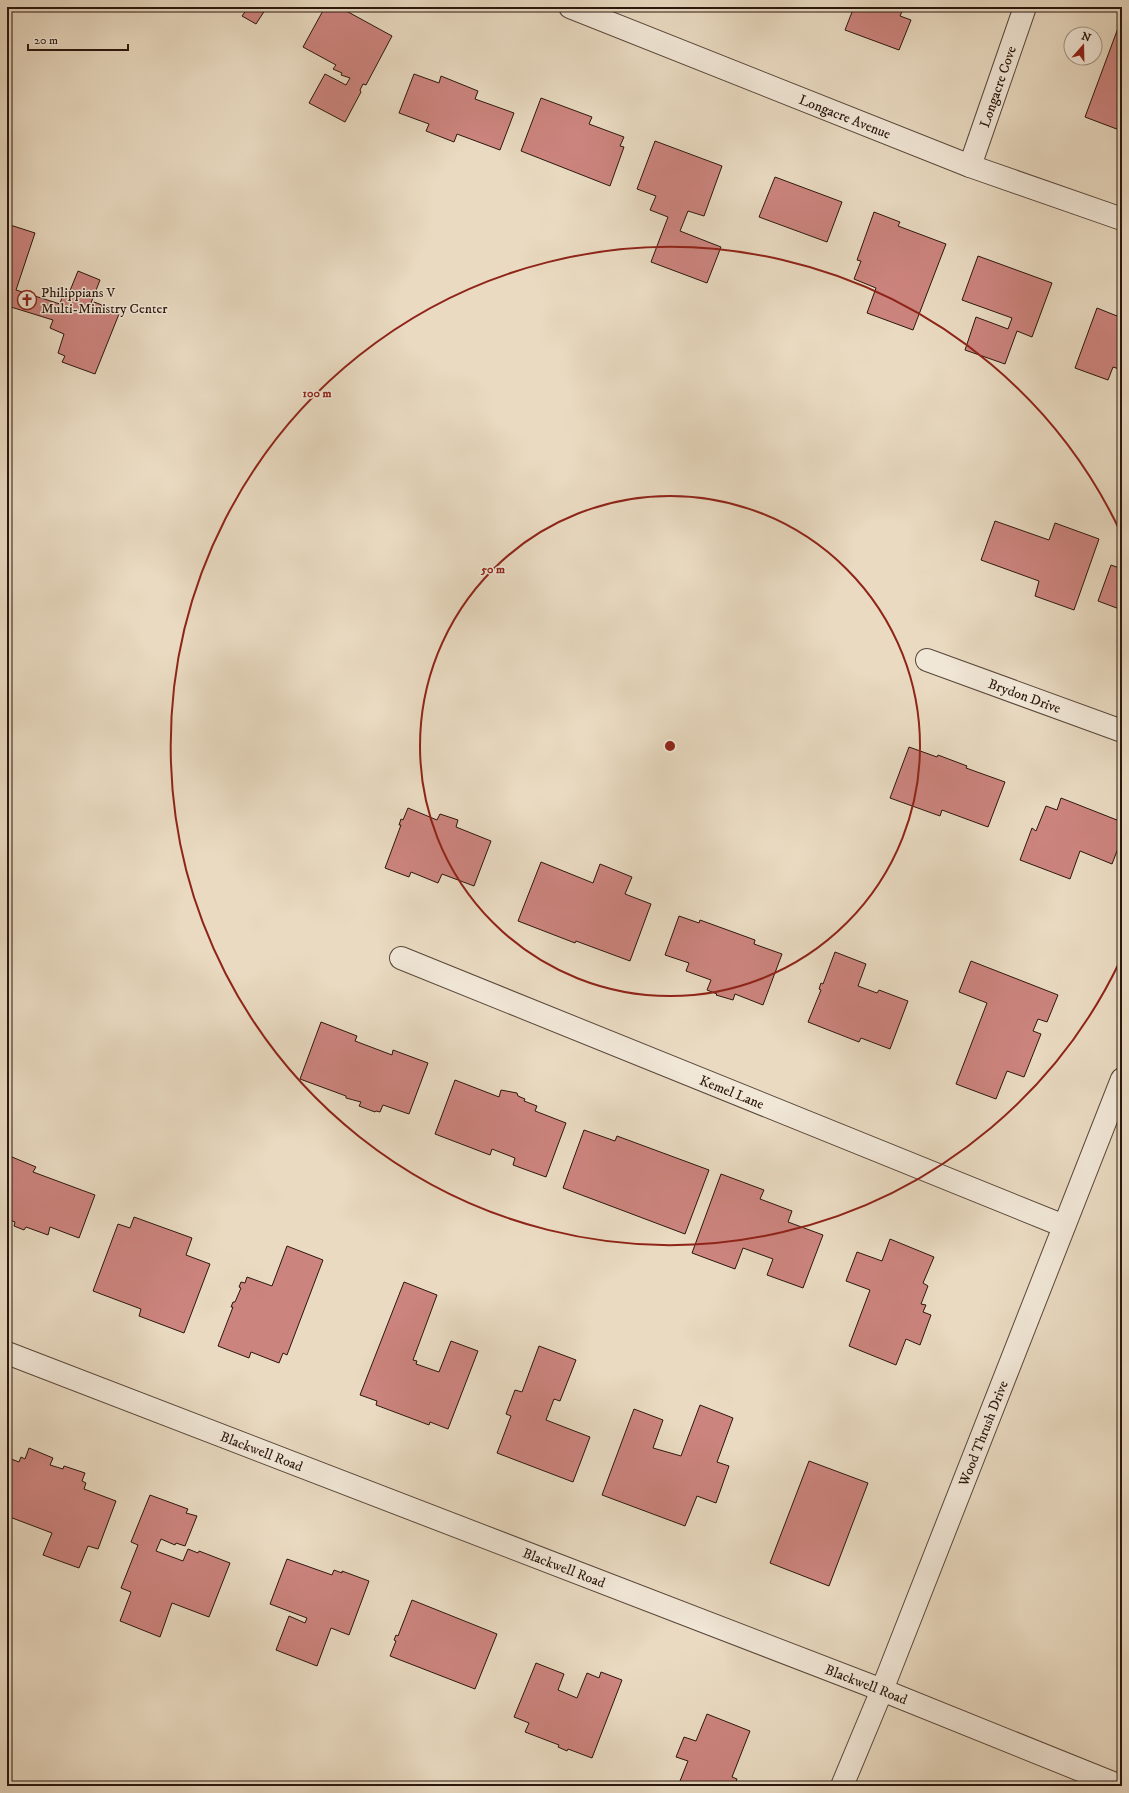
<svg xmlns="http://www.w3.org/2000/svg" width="1129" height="1793" viewBox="0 0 1129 1793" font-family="'IM FELL DW Pica',serif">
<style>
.building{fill:#cc847e;stroke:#2b170e}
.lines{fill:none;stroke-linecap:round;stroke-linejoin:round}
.street-casing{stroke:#5a483b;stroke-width:24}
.street{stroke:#f1e7d7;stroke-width:22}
.ring{fill:none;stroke:#8f2418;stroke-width:2}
.labels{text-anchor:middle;stroke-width:3;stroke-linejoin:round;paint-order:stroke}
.street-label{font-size:14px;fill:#2b170e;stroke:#f1e7d7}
.poi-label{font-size:14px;fill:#2b170e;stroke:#f1e7d7;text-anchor:start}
.centre{fill:#8f2418;stroke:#f1e7d7;stroke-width:2}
.ring-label{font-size:12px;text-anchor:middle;font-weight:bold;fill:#8f2418;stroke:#f1e7d7;stroke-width:3;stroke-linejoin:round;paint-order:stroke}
</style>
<rect width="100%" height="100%" fill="#e9dac1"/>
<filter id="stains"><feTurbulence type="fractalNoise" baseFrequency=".005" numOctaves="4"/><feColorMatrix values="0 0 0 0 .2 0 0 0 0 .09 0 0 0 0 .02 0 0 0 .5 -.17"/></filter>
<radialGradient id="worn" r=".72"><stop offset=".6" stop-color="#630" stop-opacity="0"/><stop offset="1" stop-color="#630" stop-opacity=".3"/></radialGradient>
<!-- building -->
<path class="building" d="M243,7H267L256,24L242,16L247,9Z
M325,7H339L392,36L366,85L363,84L360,90L361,92L345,122L309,103L325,74L346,85L350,78L341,75L342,73L333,69L336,65L303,47Z
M854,7H904L900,16L911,20L899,50L845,30Z
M1121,20L1122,21V131L1085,117Z
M414,74L439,83L441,76L478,91L475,99L514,113L500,150L457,134L454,142L426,131L429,124L399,113Z
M541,98L592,117L589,124L624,137L620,146L624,147L610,186L521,151Z
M655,141L722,166L704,216L688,211L680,231L721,247L707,283L651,262L668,217L650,210L656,196L637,189Z
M775,177L842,202L827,242L759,217Z
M874,212L900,222L898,226L946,244L913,330L867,313L876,288L854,279L861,261L857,260Z
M7,224L35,233L16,290L60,304L62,297L67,298L78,271L100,280L91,303L93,304L94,302L102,305L101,307L119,314L95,374L62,362L65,356L58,353L64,334L50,328L53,320L11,307L7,319Z
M978,256L1052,283L1032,337L1017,331L1005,364L965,350L976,317L1008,329L1012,318L962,300Z
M1097,308L1122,318V370L1113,367L1108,380L1075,368Z
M995,521L1049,540L1055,523L1099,539L1074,610L1035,596L1039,581L981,560Z
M1111,565L1122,569V610L1098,601Z
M1122,628V644L1117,642Z
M909,747L937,757L938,755L967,766L966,768L1005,782L988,827L942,810L940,816L890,798Z
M1061,798L1122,822V838L1112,864L1080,851L1070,879L1020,860L1032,828L1036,831L1046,806L1057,810Z
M408,808L437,820L440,814L458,820L456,827L491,841L474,886L442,874L438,883L411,872L409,877L385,868L401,825H399L401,819L403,820Z
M541,862L593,883L600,864L632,877L625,894L651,904L630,961L576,941L575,943L518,921Z
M679,916L699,923L700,920L755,940L754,944L782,954L763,1005L735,994L733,1000L716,995L717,994L707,990L711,980L686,971L689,963L665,955Z
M835,952L866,964L858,986L877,993L879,990L908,1001L890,1049L861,1038L859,1042L808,1022L821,990L819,989L821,983L823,984Z
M971,961L1058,995L1047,1022L1038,1019L1033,1031L1041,1034L1024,1077L1007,1071L996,1099L956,1084L987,1003L959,992Z
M321,1022L357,1036L355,1041L392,1055L393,1050L428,1063L409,1114L383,1105L380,1112L376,1111L375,1112L359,1106L361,1102L346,1098V1096L300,1079Z
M455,1080L499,1097L501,1090L517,1093L518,1096L525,1099L524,1101L537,1106L535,1111L566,1123L546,1177L513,1165L515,1158L492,1149L490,1155L435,1134Z
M584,1130L615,1141L617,1136L709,1170L685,1234L563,1188Z
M12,1157L36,1167L33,1172L95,1195L79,1238L50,1227L48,1235L26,1227L24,1230L14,1226L15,1222L7,1219V1162L10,1163Z
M721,1174L764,1190L760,1199L792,1211L788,1222L823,1235L803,1288L767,1275L773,1259L743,1248L735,1269L692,1253Z
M134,1217L192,1238L186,1255L210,1264L184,1333L139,1316L141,1309L93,1291L118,1224L130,1228Z
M890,1239L934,1257L923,1283L928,1286L921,1304L926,1305L923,1312L931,1315L920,1345L906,1339L896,1365L849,1346L870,1290L846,1281L857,1252L882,1261Z
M287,1246L323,1260L287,1355L283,1353L279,1363L251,1352L249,1358L218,1346L233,1307H231L233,1302H235L241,1288L239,1287L241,1282L245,1283L247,1277L272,1286Z
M404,1282L437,1295L413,1360L417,1361L416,1364L439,1372L451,1341L478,1351L448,1429L430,1422L429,1425L376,1405L377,1401L360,1395Z
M539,1346L576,1360L560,1401L554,1399L546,1420L590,1437L573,1482L497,1453L511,1416L506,1414L515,1390L522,1392Z
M700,1405L733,1418L717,1462L729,1466L716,1503L697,1496L685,1526L602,1495L634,1409L663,1420L653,1448L681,1456Z
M29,1448L53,1458L50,1465L63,1469L64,1466L85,1473L82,1481L86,1483L84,1489L116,1501L98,1549L88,1546L79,1568L43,1555L52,1533L7,1516V1470L11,1459L19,1462L21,1457L25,1459Z
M809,1461L868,1483L829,1586L770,1563Z
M150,1495L188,1509L186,1513L197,1516L185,1546L176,1543L175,1545L161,1539L156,1551L183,1561L188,1549L198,1553L199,1551L230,1563L209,1617L172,1603L160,1637L120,1621L131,1592L121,1588L138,1545L131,1542Z
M287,1559L332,1575L334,1570L342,1573V1571L369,1581L349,1635L331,1628L317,1666L276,1650L289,1616L305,1623L307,1618L270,1604Z
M412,1600L497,1634L475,1689L390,1656L396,1641L394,1640L396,1635L398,1636Z
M536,1663L564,1674L558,1690L577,1698L587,1673L599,1678L601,1672L622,1680L592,1758L568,1749L567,1751L558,1747L559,1745L525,1732L529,1723L514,1717Z
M707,1714L750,1731L732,1777L737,1779L735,1786H678L688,1761L676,1757L684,1737L696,1741Z"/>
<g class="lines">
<!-- street casing -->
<g class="street-casing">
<g id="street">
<path id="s1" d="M570,7L970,166L1122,219"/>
<path id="s2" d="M970,166L1025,7"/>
<path id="s3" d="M927,660L1122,731"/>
<path id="s4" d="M401,958L1064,1226"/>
<path id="s5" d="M7,1353L882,1690L1120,1786"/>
<path id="s6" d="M842,1786L882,1690L1122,1079"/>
</g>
</g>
<!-- street -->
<use href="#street" class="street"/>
</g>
<!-- distance rings -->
<g class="ring">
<circle cx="670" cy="746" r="250"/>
<path d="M1120 961A499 499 0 1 1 1120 531"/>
</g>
<!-- icons -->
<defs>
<g id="church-ring" transform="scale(1)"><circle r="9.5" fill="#f1e7d7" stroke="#8f2418" stroke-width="1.5"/><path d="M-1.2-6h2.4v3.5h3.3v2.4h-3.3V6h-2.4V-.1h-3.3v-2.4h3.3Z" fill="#8f2418"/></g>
</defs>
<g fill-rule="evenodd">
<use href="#church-ring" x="27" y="300"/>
</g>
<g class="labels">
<!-- street labels -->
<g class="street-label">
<text dy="5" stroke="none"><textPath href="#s2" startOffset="84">Longacre Cove</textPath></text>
<text dy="5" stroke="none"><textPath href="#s1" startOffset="296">Longacre Avenue</textPath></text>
<text dy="5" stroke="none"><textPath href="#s3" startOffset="104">Brydon Drive</textPath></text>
<text dy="5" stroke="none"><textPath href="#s4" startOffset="357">Kemel Lane</textPath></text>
<text dy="5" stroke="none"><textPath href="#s6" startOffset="380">Wood Thrush Drive</textPath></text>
<text dy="5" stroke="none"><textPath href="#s5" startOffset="273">Blackwell Road</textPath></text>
<text dy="5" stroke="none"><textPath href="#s5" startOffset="597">Blackwell Road</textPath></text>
<text dy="5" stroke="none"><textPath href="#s5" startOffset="921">Blackwell Road</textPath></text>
</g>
<!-- poi labels -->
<g class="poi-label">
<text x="41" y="297">Philippians V<tspan x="41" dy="16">Multi-Ministry Center</tspan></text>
</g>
</g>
<circle cx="670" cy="746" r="6" class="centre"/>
<g class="ring-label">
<text x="317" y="397">100 m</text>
<text x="493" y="573">50 m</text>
</g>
<!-- margin -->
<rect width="1129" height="1793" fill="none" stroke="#e9dac1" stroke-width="24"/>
<rect x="8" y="8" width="1113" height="1777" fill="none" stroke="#2b170e" stroke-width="2"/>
<rect x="12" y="12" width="1105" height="1769" fill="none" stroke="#2b170e"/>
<!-- north arrow -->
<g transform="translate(1083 46) rotate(20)"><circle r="19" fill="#f1e7d7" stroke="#a29487"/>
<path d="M0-3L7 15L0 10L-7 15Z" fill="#8f2418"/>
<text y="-6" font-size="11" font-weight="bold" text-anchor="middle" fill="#2b170e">N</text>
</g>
<!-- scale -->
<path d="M28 44v6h100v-6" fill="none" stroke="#2b170e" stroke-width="2"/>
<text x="34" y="44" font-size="12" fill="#2b170e" stroke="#f1e7d7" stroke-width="3" paint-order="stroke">20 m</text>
<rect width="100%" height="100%" filter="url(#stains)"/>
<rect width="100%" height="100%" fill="url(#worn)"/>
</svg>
